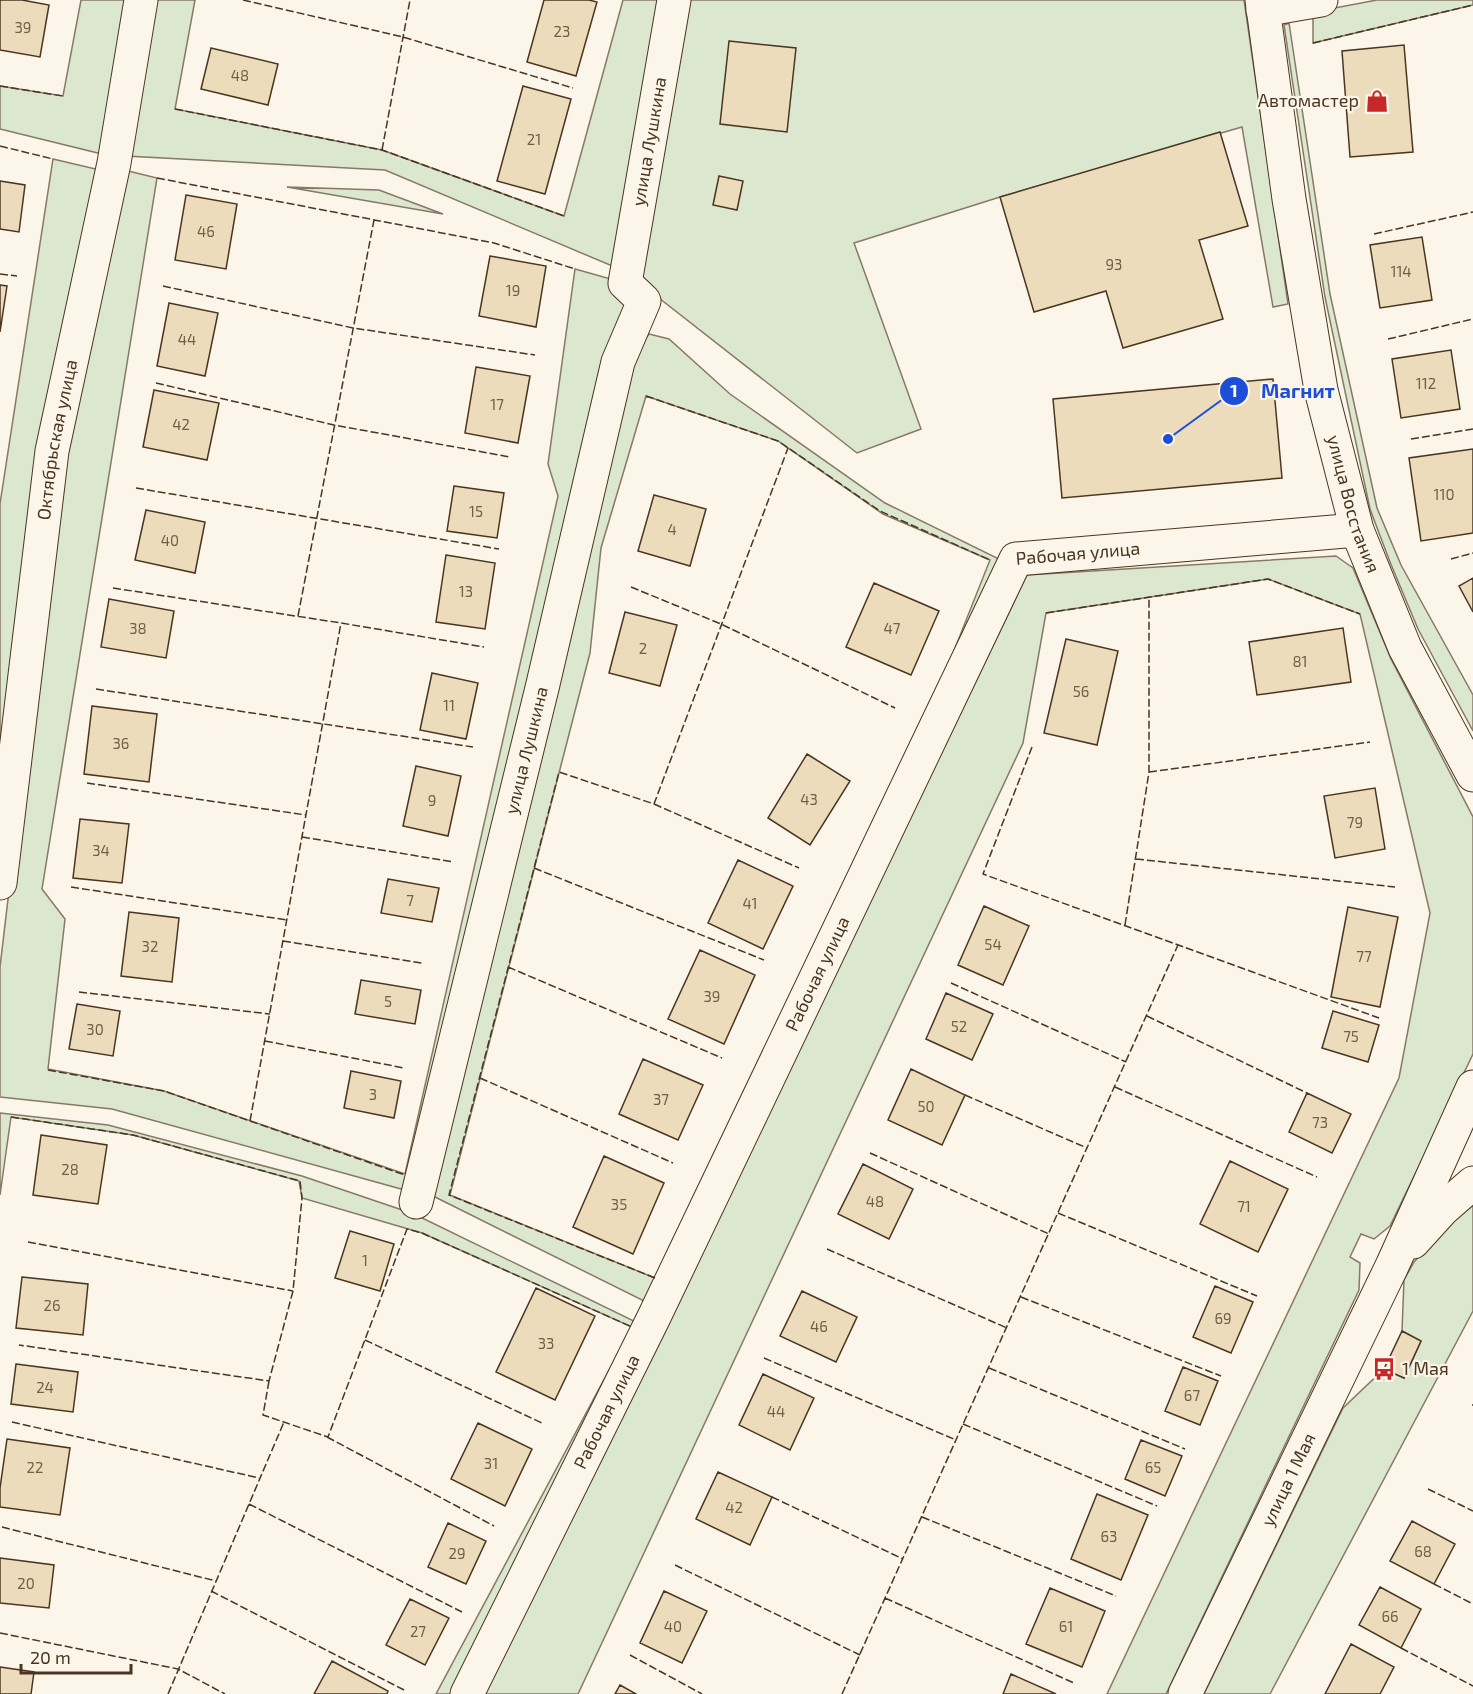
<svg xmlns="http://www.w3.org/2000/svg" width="1473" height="1694" viewBox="0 0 1473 1694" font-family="'Exo 2',sans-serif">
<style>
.green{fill:#dce7d0;stroke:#887966;stroke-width:1.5}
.building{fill:#ecdcbc;stroke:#4a3520;stroke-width:1.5}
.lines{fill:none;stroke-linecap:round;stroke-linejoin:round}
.minor-casing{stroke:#4a3520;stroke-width:35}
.secondary-casing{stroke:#4a3520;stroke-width:35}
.minor{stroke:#fbf6e9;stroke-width:33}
.secondary{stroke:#fbf6e9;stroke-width:33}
.fence{stroke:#4a3520;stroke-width:1.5;stroke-dasharray:8 3;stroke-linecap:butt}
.labels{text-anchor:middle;stroke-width:4.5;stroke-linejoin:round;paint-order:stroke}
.number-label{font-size:15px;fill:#725f47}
.poi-label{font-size:18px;fill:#4a3520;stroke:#fbf6e9;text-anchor:end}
.street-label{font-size:18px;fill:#4a3520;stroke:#fbf6e9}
.leader{fill:none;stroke:#1d4ed8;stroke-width:2}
.callout-dot{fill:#1d4ed8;stroke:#fbf6e9;stroke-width:2}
.mark-label{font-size:18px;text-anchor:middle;font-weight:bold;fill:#fff}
.callout-label{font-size:20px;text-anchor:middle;font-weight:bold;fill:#1d4ed8;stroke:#fbf6e9;stroke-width:4.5;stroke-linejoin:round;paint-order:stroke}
</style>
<rect width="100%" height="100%" fill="#fbf6e9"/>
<!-- green -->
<path class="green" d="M81,0H132L106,155L0,129V86L63,96Z
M153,0H195L175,109L382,150L564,216L623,0H663L617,268L385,170L126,156Z
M688,0H1244L1288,304L1273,307L1242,127L1000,197L854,243L921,429L857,453L650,291L637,277Z
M1377,0H1473V5L1313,43V12Z
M1289,23L1330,294L1377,508L1401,565L1473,695V731L1418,629L1390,562L1370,509L1325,297L1284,25Z
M53,159L100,170L0,809V504Z
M120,169L157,178L42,889L65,919L48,1069L164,1091L405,1174L558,496L548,464L575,269L625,283L628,317L412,1192L112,1109L0,1097V967L61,451Z
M287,187L379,190L443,214Z
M649,334L669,339L730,394L885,503L1001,560L938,691L990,560L883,514L778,441L646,396L601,548L590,653L450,1195L655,1278L646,1302L429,1194L638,348Z
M1336,556L1353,568L1391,659L1473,817V1054L1390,1226L1374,1239L1361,1234L1350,1257L1360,1263L1359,1290L1166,1694H1107L1399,1078L1430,913L1360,614L1268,579L1046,613L1023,743L578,1694H480L663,1329L1027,575Z
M0,1113L108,1125L302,1176L414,1214L640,1324L457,1694H436L632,1327L422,1233L302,1198L299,1181L133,1135L11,1117L0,1195Z
M1473,1203V1311L1270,1694H1204L1343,1408L1384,1369L1404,1378L1421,1341L1402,1331L1404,1280L1414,1262L1441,1232Z"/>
<!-- building -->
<path class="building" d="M0,0H22L49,5L40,57L0,50Z
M544,0H589L597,2L576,76L527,62Z
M729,41L796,48L787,132L720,124Z
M1404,45L1413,152L1350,157L1342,51Z
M211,48L278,64L268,105L201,89Z
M523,86L571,99L545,194L497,181Z
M1220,132L1248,226L1199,240L1223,319L1123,348L1106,291L1034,312L1000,197Z
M719,176L743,181L737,210L713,205Z
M0,181L25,185L19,232L0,229Z
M186,195L237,204L226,269L175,260Z
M1422,237L1432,300L1380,308L1370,245Z
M490,256L546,266L536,327L479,316Z
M0,285L7,286L0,332Z
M169,303L218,313L205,376L157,366Z
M1451,350L1460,409L1401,418L1392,359Z
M476,367L530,376L518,443L465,433Z
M1273,379L1282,478L1062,498L1053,399Z
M154,390L219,403L207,460L143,447Z
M1473,449V533L1421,541L1409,458Z
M454,486L504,493L497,538L447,531Z
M654,495L706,509L690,566L638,551Z
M146,510L205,522L195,573L135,560Z
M446,555L495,563L485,629L436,622Z
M1473,578V612L1459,586Z
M874,583L939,611L911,675L846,647Z
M109,599L174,611L166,658L101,647Z
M625,612L677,625L660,686L609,673Z
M1343,628L1351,682L1257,695L1249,642Z
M1066,639L1118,651L1097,745L1044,733Z
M432,673L478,683L466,739L420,730Z
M92,706L157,714L149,782L84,774Z
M807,754L850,781L810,845L768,818Z
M416,766L461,776L448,836L403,826Z
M1375,788L1385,849L1335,858L1324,796Z
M80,819L129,824L122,883L73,878Z
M738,860L793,886L763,949L708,923Z
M388,879L439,888L432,922L381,913Z
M984,906L1029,926L1003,985L958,965Z
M1348,907L1398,917L1380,1007L1331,997Z
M129,912L179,918L172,982L121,976Z
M700,950L755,975L724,1044L668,1019Z
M361,980L421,990L415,1024L355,1014Z
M946,993L993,1014L972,1060L926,1039Z
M77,1004L120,1011L113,1056L69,1049Z
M1333,1011L1379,1025L1368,1062L1322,1048Z
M643,1059L703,1085L678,1140L619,1114Z
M911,1069L965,1095L942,1145L888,1120Z
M351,1071L401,1081L394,1118L344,1108Z
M1307,1093L1351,1114L1332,1153L1289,1132Z
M41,1135L107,1145L98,1204L33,1195Z
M604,1156L664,1183L633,1254L573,1227Z
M1230,1161L1288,1189L1258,1252L1200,1224Z
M863,1164L913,1189L889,1239L838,1214Z
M350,1231L394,1244L380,1291L335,1278Z
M22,1277L88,1284L83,1335L16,1328Z
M1215,1286L1253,1302L1231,1353L1193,1337Z
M536,1288L595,1316L555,1400L496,1372Z
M802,1291L857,1317L836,1362L780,1336Z
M1402,1331L1421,1341L1404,1378L1384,1369Z
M16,1364L78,1372L73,1412L11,1404Z
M1183,1367L1218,1381L1200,1425L1165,1411Z
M763,1374L814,1398L790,1450L739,1425Z
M478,1423L532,1449L505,1506L451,1479Z
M7,1439L70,1448L60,1515L0,1507V1488Z
M1141,1440L1182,1456L1165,1496L1125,1479Z
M718,1472L772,1497L750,1545L696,1519Z
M1097,1494L1148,1515L1121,1580L1071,1559Z
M1412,1521L1455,1544L1434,1584L1390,1561Z
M448,1523L486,1541L466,1584L428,1567Z
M0,1558L54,1565L49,1608L0,1603Z
M1380,1587L1421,1609L1401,1648L1359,1625Z
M1050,1588L1105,1611L1082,1667L1026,1644Z
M664,1591L707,1611L682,1663L640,1643Z
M410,1599L449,1618L425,1665L386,1645Z
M1351,1644L1394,1667L1380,1694H1325Z
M332,1661L388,1691L387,1694H314Z
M0,1667L34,1672L31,1694H0Z
M1011,1674L1056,1694H1003Z
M620,1685L636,1694H615Z"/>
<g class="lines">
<!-- minor casing -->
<g class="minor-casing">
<g id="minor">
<path d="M1263,10L1321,0"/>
<path id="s1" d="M0,883L52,451L114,163L141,0"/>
<path id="s2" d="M416,1202L543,684L618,362L644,301L625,283L674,0"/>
<path id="s3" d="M467,1694L654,1317L1016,559L1357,530"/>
</g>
</g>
<!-- secondary casing -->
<g class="secondary-casing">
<g id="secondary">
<path id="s4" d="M1262,0L1289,199L1321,390L1357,530L1405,648L1473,775"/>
<path d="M1413,1242L1443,1209L1473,1183"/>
<path id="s5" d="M1185,1694L1392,1266L1473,1087"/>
</g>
</g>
<!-- minor -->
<use href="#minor" class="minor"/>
<!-- secondary -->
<use href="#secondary" class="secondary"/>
<!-- fence -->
<path class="fence" d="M243,0L403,37L573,88
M1313,43L1473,5
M0,86L63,96
M175,109L382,150L564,216
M0,146L53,159
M382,150L410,0
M157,178L494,243L575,269
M1374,234L1473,212
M0,274L17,276
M163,286L353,328L535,355
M1388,339L1473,319
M156,383L334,425L510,457
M646,396L778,441L880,511L990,560
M1411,439L1473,429
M136,488L499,549
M1451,559L1473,553
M631,587L721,624L895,708
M113,588L341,623L484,647
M1046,613L1268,579L1360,614
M298,616L374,220
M96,689L473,747
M1032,747L983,874L1379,1018
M1149,772L1370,742
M87,783L306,815
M654,804L799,868
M302,837L454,862
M1136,859L1395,887
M534,868L764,960
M71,887L287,920
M1125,925L1149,772V597
M283,941L422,963
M508,967L722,1058
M951,983L1126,1062
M79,992L270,1014
M1147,1016L1307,1093
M265,1041L404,1068
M48,1070L164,1091L405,1175
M480,1078L673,1163
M1115,1087L1317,1177
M965,1095L1087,1148
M11,1117L133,1135L300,1181L302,1198L293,1291L269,1381L19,1345
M250,1121L341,623
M870,1153L1049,1234
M1058,1213L1257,1296
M28,1242L293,1291
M827,1249L1007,1328
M655,1278L449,1195L559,772L654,804L788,448
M1021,1297L1221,1376
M365,1340L544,1424
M764,1358L956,1440
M989,1368L1185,1449
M269,1381L263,1415L328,1437L407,1229L422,1233L632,1327
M1472,1405H1473
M12,1422L259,1478
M963,1424L1157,1506
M327,1437L494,1526
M1428,1489L1473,1511
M772,1497L903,1559
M249,1504L462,1612
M922,1517L1116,1596
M2,1527L216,1581
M675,1565L860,1655
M1434,1584L1473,1604
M211,1591L406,1691
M885,1598L1074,1683
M0,1633L178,1669L225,1694
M1401,1648L1473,1686
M630,1655L702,1694
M168,1694L284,1422
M842,1694L1178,945"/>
</g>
<!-- icons -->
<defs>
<g id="shop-bare" transform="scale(1.8)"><path d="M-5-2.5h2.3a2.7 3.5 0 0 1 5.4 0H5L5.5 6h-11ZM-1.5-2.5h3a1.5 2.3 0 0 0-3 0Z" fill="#c62828" stroke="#fbf6e9" stroke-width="2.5" paint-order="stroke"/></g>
<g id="bus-bare" transform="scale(1.8)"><path d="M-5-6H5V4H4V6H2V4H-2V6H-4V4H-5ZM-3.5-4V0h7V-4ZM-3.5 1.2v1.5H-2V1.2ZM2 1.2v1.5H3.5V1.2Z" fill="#c62828" stroke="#fbf6e9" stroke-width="2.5" paint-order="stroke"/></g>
</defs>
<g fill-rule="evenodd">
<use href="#shop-bare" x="1377" y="101"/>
<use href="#bus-bare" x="1384" y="1369"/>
</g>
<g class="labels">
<!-- number labels -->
<g class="number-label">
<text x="23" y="33">39</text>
<text x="562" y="37">23</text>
<text x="240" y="81">48</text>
<text x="534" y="145">21</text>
<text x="206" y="237">46</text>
<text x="1114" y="270">93</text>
<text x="1401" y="277">114</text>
<text x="513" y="296">19</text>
<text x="187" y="345">44</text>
<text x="1426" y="389">112</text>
<text x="497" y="410">17</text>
<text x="181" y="430">42</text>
<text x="1444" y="500">110</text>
<text x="476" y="517">15</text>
<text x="672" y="535">4</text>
<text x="170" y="546">40</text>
<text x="466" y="597">13</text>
<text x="138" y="634">38</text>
<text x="892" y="634">47</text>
<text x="643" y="654">2</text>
<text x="1300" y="667">81</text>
<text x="1081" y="697">56</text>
<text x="449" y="711">11</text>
<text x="121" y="749">36</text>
<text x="809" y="805">43</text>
<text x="432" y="806">9</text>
<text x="1355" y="828">79</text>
<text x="101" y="856">34</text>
<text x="410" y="906">7</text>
<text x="750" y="909">41</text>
<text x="993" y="950">54</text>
<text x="150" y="952">32</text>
<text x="1364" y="962">77</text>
<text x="712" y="1002">39</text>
<text x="388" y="1007">5</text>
<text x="959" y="1032">52</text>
<text x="95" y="1035">30</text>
<text x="1351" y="1042">75</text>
<text x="373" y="1100">3</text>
<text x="661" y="1105">37</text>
<text x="926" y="1112">50</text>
<text x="1320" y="1128">73</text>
<text x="70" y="1175">28</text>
<text x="875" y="1207">48</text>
<text x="619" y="1210">35</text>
<text x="1244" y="1212">71</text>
<text x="365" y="1266">1</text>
<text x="52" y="1311">26</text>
<text x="1223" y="1324">69</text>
<text x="819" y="1332">46</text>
<text x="546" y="1349">33</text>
<text x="45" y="1393">24</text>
<text x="1192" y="1401">67</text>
<text x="776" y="1417">44</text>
<text x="491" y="1469">31</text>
<text x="35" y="1473">22</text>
<text x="1153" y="1473">65</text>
<text x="734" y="1513">42</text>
<text x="1109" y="1542">63</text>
<text x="1423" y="1557">68</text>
<text x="457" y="1559">29</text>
<text x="26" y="1589">20</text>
<text x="1390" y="1622">66</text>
<text x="673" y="1632">40</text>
<text x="1066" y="1632">61</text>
<text x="418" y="1637">27</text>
</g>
<!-- poi labels -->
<g class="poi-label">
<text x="1359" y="107">Автомастер</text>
<text x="1402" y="1375" text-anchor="start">1 Мая</text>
</g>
<!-- street labels -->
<g class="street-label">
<text dy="6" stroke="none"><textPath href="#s2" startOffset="1100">улица Лушкина</textPath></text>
<text dy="6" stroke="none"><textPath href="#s1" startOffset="447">Октябрьская улица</textPath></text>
<text dy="6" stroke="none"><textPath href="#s4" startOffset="513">улица Восстания</textPath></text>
<text dy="6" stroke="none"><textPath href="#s3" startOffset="1323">Рабочая улица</textPath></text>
<text dy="6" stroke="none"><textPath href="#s2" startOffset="465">улица Лушкина</textPath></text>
<text dy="6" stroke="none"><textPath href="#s3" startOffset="801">Рабочая улица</textPath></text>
<text dy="6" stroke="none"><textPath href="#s3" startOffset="315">Рабочая улица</textPath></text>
<text dy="6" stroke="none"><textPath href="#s5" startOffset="238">улица 1 Мая</textPath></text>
</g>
</g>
<!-- callouts -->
<path class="leader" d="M1168 439L1234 391"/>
<g class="callout-dot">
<circle cx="1168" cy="439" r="6"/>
<circle cx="1234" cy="391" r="15"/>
</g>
<g class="mark-label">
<text x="1234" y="397">1</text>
</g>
<g class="callout-label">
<text x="1298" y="398">Магнит</text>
</g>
<!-- scale -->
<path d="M21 1664v9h110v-9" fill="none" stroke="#4a3520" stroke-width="3"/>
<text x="30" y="1664" font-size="18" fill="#4a3520" stroke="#fbf6e9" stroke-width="4.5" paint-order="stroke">20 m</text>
</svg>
